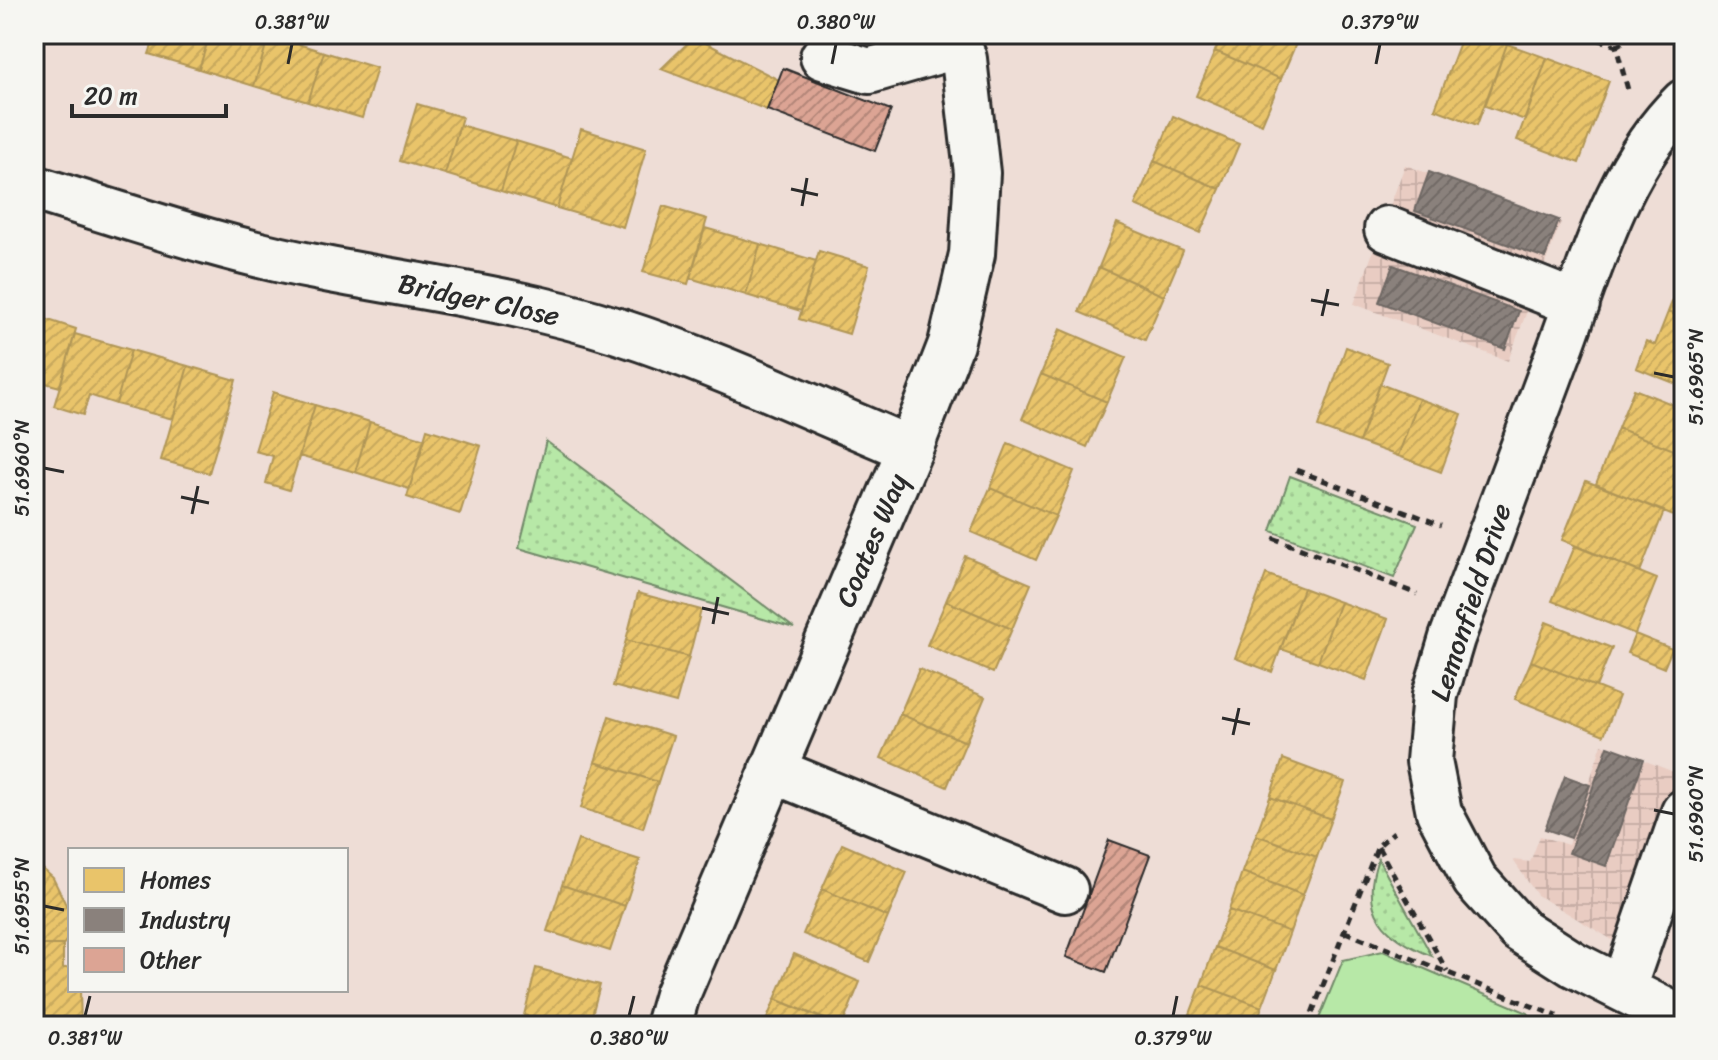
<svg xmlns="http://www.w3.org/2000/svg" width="1718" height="1060" viewBox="0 0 1718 1060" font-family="Sriracha,sans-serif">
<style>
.industrial{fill:url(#industrial-grid)}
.grass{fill:url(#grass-dots);stroke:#718a69;stroke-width:2}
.park{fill:#b7e8a7;stroke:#718a69;stroke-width:2}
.homes{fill:url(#homes-hatch);stroke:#b09657;stroke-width:2}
.industry{fill:url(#industry-hatch);stroke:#6e6764;stroke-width:2}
.building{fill:url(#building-hatch);stroke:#2b2b2b;stroke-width:2}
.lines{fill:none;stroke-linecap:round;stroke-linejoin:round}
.minor-casing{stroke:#2b2b2b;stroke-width:50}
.path{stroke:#2b2b2b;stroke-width:5;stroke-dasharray:8 6;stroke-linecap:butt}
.minor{stroke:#f6f6f2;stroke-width:44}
.ticks{fill:none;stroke:#2b2b2b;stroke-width:3}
.labels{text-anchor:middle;stroke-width:8;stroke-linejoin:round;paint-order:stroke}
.street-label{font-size:28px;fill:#2b2b2b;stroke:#f6f6f2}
.neatline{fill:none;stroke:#2b2b2b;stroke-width:3}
.ticks-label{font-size:20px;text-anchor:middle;fill:#2b2b2b}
</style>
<defs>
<pattern id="industrial-grid" width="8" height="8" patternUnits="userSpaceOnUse" patternTransform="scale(2)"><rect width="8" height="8" fill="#e9ccc2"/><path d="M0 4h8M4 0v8" fill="none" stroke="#c8afa7"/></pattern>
<pattern id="grass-dots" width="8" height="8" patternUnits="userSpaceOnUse" patternTransform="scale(2)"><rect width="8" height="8" fill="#b7e8a7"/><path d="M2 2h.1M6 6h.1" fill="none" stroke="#9ec790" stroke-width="1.8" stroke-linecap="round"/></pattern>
<pattern id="homes-hatch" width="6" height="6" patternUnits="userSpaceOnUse" patternTransform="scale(2)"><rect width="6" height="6" fill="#e9c46a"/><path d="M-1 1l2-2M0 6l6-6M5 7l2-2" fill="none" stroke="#c8a95c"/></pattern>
<pattern id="industry-hatch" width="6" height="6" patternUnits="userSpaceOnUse" patternTransform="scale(2)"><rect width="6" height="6" fill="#8a817c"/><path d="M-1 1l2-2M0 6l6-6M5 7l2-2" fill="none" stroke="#716a66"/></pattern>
<pattern id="building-hatch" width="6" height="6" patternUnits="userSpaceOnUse" patternTransform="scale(2)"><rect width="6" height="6" fill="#dca494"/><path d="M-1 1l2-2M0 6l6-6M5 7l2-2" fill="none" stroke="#b38679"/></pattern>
</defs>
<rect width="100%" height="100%" fill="#eeddd6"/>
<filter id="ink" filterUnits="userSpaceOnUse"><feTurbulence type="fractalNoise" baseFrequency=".0125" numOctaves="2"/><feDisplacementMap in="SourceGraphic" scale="16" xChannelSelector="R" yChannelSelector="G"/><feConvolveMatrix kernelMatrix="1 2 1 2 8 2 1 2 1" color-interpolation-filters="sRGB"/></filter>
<g filter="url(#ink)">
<!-- industrial -->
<path class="industrial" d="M1405,165L1561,222L1508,361L1354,304Z
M1602,744L1679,774L1684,763V872L1641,957L1537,895L1513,860L1530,862L1540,836L1568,845Z"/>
<!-- grass -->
<path class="grass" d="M546,441L794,628L519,548Z
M1290,476L1417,524L1394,578L1271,531Z
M1378,859L1432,956C1384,937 1359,912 1378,859Z"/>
<!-- park -->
<path class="park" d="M1383,951L1528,1013L1537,1026H1316L1343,960Z"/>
<!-- homes -->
<path class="homes" d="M156,34H210L199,69L149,54Z
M210,34L269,35L254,86L199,69Z
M1223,34H1300L1281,79L1215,51Z
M1463,34H1480L1507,44L1477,125L1435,109Z
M269,35L324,52L308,102L254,86Z
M694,37L779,80L767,110L661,69Z
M1507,44L1547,58L1525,120L1485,106Z
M1215,51L1281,79L1262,124L1196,96Z
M324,52L377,68L362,118L308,102Z
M1547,58L1609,81L1579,163L1517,140Z
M417,104L462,117L445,174L400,161Z
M1173,116L1239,144L1220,189L1154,161Z
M460,125L516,141L501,191L445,174Z
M581,129L646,149L623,227L557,208Z
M516,141L572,158L557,208L501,191Z
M1154,161L1220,189L1200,233L1135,205Z
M663,206L707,219L688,284L643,272Z
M1117,223L1183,251L1164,296L1099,267Z
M705,228L760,244L746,295L690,278Z
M760,244L816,261L801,311L746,295Z
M819,251L869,266L849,334L799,319Z
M1099,267L1164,296L1145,340L1079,312Z
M1683,274H1684V319L1668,312Z
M1668,312L1684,319V387L1636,368L1646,341L1655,345Z
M36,316L76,329L60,387L34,380Z
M1060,329L1126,357L1107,402L1041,374Z
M75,334L131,350L116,404L89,395L83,415L54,406Z
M1346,347L1388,363L1359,442L1318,427Z
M131,350L188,366L173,419L116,404Z
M188,366L236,380L209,473L161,460Z
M1041,374L1107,402L1087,447L1022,419Z
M1380,384L1419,399L1398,456L1359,442Z
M1634,389L1684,409V454L1618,428Z
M273,392L315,405L289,490L266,483L273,456L255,451Z
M1419,399L1462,414L1441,472L1398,456Z
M315,405L370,422L355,472L299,456Z
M370,422L425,439L409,489L355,472Z
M1618,428L1684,454L1673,480L1684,484L1683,520L1596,484Z
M427,429L481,446L460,514L407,497Z
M1008,443L1074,471L1056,516L990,488Z
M1586,481L1664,511L1640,572L1562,540Z
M990,488L1056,516L1036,560L971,532Z
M1575,546L1657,579L1635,634L1552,601Z
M965,556L1031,584L1012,629L946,601Z
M1266,574L1303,588L1272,672L1235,658Z
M1303,588L1340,602L1318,662L1281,649Z
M638,593L701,610L689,657L626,640Z
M946,601L1012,629L993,673L927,645Z
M1340,602L1388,619L1366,680L1318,662Z
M1546,622L1612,648L1596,687L1531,661Z
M1635,634L1672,649L1664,668L1627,653Z
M626,640L689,657L676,703L613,686Z
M1531,661L1619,696L1604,735L1515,699Z
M919,669L985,697L966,742L900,714Z
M900,714L966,742L947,787L881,758Z
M609,716L673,736L658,782L595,762Z
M1283,759L1345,782L1331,819L1270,797Z
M595,762L658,782L643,828L581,808Z
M1270,797L1331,819L1317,857L1256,835Z
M1256,835L1317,857L1303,895L1242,872Z
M578,840L640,860L625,906L562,885Z
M842,844L907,872L888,917L822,889Z
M34,861L53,878L70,913V935L63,945H36L34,940Z
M1242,872L1303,895L1290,932L1229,910Z
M562,885L625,906L610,951L547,931Z
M822,889L888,917L869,962L803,934Z
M1229,910L1290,932L1276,970L1215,947Z
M36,945H63V968H70V990H80L81,1026H34Z
M1215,947L1276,970L1262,1007L1201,985Z
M794,954L860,982L842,1026L775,999Z
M536,968L600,985L589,1026H567L524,1015Z
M1201,985L1262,1007L1255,1026H1196L1187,1022Z
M775,999L839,1026H764Z
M524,1015L567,1026H521Z"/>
<!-- industry -->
<path class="industry" d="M1429,172L1559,220L1545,258L1415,211Z
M1393,265L1519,311L1505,349L1379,302Z
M1608,746L1644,759L1606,866L1569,853Z
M1565,776L1590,785L1571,838L1545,829Z"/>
<!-- building -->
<path class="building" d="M783,68L891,110L875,151L767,110Z
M1109,840L1150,855L1106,972L1066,957Z"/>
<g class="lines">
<!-- minor casing -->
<g class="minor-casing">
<path id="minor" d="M823,57L869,71L959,45
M1684,102C1616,168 1590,270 1557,357C1522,451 1487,544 1452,638L1435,695L1429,761L1439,812L1475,880L1520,930L1573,964L1684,1020
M34,188C127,216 220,249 315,267C416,287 519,299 618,331C718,363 813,409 910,449
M1387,229L1577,304
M772,770L1065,890
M1623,988L1684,812
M668,1026L677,995L910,449L951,344L972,254L977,173L964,59L955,34"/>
</g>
<!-- path -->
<path class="path" d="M1585,34L1616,46L1628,90
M1616,46L1636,34
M1296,470L1441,525
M1273,538L1417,594
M1378,847L1447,971
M1345,932L1557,1016
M1307,1026L1378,846L1394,832
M1554,1026L1558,1014"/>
<!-- minor -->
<use href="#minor" class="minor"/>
</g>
</g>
<!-- ticks -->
<path class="ticks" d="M288,64L292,44M832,64L836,44M1376,64L1380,44M791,189L818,195M802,206L807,178M1311,300L1339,305M1322,316L1328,289M1654,373L1674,377M44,468L64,472M181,497L209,503M192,514L198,486M702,608L729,614M713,624L718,597M1222,718L1250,724M1233,735L1239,708M1654,810L1674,814M44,906L64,910M85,1016L90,996M629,1016L634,996M1173,1016L1177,996"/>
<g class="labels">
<!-- street labels -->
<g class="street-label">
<text transform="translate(479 299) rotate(12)" y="10">Bridger Close</text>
<text transform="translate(871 540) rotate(-67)" y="10">Coates Way</text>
<text transform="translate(1470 602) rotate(-72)" y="10">Lemonfield Drive</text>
</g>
</g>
<!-- margin -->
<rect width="1718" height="1060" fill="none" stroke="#f6f6f2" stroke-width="88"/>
<!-- legend -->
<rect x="68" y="848" width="280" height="144" fill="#f6f6f2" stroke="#a5a5a2" stroke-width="2"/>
<rect x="84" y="868" width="40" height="24" fill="#e9c46a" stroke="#a5a5a2" stroke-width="2"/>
<text x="140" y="888" font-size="24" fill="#2b2b2b">Homes</text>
<rect x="84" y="908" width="40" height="24" fill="#8a817c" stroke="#a5a5a2" stroke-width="2"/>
<text x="140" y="928" font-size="24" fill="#2b2b2b">Industry</text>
<rect x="84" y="948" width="40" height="24" fill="#dca494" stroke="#a5a5a2" stroke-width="2"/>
<text x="140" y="968" font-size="24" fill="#2b2b2b">Other</text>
<!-- scale -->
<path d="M72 104v12h154v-12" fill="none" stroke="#2b2b2b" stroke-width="4"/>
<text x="84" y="104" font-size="24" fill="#2b2b2b" stroke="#f6f6f2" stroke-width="6" paint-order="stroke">20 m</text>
<rect x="44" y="44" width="1630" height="972" class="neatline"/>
<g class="ticks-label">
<text x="292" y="29">0.381°W</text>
<text x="836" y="29">0.380°W</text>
<text x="1380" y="29">0.379°W</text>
<text transform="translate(1696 377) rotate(-90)" y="7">51.6965°N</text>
<text transform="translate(22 468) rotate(-90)" y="7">51.6960°N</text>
<text transform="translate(1696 814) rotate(-90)" y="7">51.6960°N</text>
<text transform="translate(22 906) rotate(-90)" y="7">51.6955°N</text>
<text x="85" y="1045">0.381°W</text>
<text x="629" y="1045">0.380°W</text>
<text x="1173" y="1045">0.379°W</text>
</g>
</svg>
